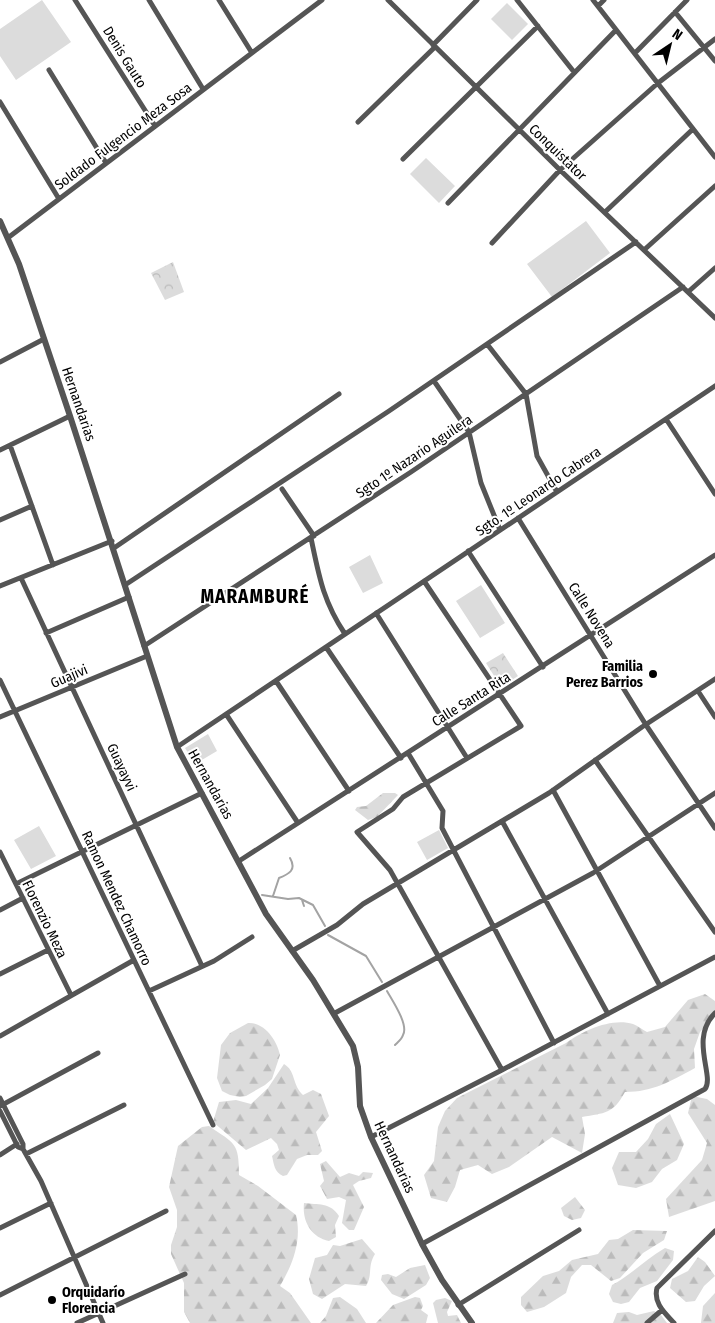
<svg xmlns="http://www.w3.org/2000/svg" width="715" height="1323" viewBox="0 0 715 1323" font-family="'Fira Sans Condensed',sans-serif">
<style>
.forest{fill:url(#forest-firs)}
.park{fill:url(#park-crowns)}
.pitch{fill:#dcdcdc}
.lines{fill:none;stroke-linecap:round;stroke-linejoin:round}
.stream{stroke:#a3a3a3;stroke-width:2}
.minor{stroke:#555;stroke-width:5}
.tertiary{stroke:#555;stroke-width:6}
.poi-dot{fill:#000;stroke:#fff;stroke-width:2}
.labels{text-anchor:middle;stroke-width:4;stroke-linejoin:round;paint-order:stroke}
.street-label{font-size:14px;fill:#000;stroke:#fff}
.poi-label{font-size:14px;font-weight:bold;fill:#000;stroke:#fff;text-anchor:end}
.district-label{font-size:19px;font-weight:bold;letter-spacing:1px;fill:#000;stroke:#fff}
</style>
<defs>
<pattern id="forest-firs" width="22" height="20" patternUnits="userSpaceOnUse" patternTransform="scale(1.25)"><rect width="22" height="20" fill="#dcdcdc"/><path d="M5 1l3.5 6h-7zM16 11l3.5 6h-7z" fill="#bbb"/></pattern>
<pattern id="park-crowns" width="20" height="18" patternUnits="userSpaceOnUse" patternTransform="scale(1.25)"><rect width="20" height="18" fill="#dcdcdc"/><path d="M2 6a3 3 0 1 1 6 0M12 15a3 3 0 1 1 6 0" fill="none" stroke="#bbb"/></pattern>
</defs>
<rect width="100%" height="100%" fill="#fff"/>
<!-- forest -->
<path class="forest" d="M383,793H395L398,795L377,817L368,820L355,810L357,807L366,806Z
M705,994L715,1001V1016L700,1032L694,1049L695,1068C671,1081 653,1092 625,1092C613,1114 605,1113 582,1117L585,1134L582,1153L552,1137L509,1167L492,1174L478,1165L460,1170L455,1187L447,1202L431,1198L424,1175L434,1161L438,1127L445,1111L457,1098L566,1043C582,1031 612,1017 633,1024C638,1026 643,1030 647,1032L665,1027L688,1000Z
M248,1023C264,1022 277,1040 280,1055L272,1079L265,1085L246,1096L240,1097L230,1095L222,1091L217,1078L221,1045L230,1033Z
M284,1064C296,1071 292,1085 303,1095L313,1090L321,1094L329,1116L316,1132L322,1151L318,1155H307L297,1159L287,1175L283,1176C274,1172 274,1164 272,1156L279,1150L277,1144L271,1138L246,1150L213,1122L219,1102L236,1100L251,1104L268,1088Z
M692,1096L707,1099L715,1105V1201L669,1217L666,1199L702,1160L707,1143L688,1113Z
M670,1114L684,1144L677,1160L662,1169L652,1182L636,1188L618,1185L612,1168L619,1152H636L648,1139L656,1124Z
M209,1126C235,1144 239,1142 239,1175L258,1186L296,1215C302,1240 293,1264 280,1286L290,1293L311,1323H190L184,1312V1283L171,1254V1245L177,1227V1210L169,1187L178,1146L202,1127Z
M326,1161L340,1177L349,1173L359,1176L363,1172L373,1173L371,1178L359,1181L353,1185L364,1207L354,1230H349L342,1223L346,1200L339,1197L327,1199L320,1186L324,1181L320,1164Z
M575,1197L585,1210L581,1218L572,1220L564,1216L561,1208Z
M304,1203C318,1205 330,1202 339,1216L335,1225L336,1237L329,1241C311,1237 302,1221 304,1203Z
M633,1230L667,1231L664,1240L643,1253L620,1278L611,1281L591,1265H582L571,1277L566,1293L544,1307L527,1312L521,1305V1297L543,1276L559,1271L572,1260L598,1254L609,1240L618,1239Z
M362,1239L375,1254C367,1267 373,1275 366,1286L345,1284L322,1299L313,1294L309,1279L315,1258L327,1255L333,1245L340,1246Z
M665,1248L674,1251L673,1260L657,1281L640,1288L629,1302L621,1304L613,1302L609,1294L612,1285C631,1275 646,1259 665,1248Z
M698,1257L705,1262L715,1276L704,1286L695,1301L686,1302L670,1288L672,1279L688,1271Z
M425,1265L430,1278L426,1285L404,1299L392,1294L381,1280L382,1275L388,1274L396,1277L410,1268Z
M715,1293V1323H701L703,1306Z
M340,1297L357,1309L366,1323H320L326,1316L333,1298Z
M415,1297L420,1298L423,1306L421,1310L428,1315L426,1323H376L393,1305Z
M445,1298L452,1301L447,1312L448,1316L457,1315L461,1323H438L433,1303L436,1300Z
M654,1311L661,1315L667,1323H613L617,1313L629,1312L637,1315Z"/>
<!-- park -->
<path class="park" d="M173,262L184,292L165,300L151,273Z
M503,653L518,676L501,687L486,663Z"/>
<!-- pitch -->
<path class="pitch" d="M42,0L71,42L16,80L0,56V29Z
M507,3L528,24L512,40L491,19Z
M426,158L455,186L439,203L410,174Z
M586,221L610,253L552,297L527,264Z
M370,555L383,583L363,593L349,567Z
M481,585L505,623L480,638L456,601Z
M208,734L217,751L195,764L185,748Z
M39,826L56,856L31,869L14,840Z
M439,830L448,848L427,860L417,842Z"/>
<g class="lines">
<!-- stream -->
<path class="stream" d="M262,895L288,899L299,898L313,905L325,926
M273,896L279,878C289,874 297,870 290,858
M302,900L304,906
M328,935L366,956L382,982
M387,991C392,1000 409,1025 403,1035C402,1039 398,1042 395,1045"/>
<!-- minor -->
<path class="minor" d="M75,0L155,126
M149,0L203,89
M219,0L252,53
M388,0L560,170L715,318
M517,0L574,72
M593,0L715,157
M598,6L604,0
M675,12L715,61
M433,45L477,0
M635,53L687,0
M49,70L106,163
M0,102L59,199
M358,122L435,47
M403,159L538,26
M448,203L616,30
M605,212L693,129
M9,237L322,0
M492,243L560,170L658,83L715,39
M644,250L715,186
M688,292L715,268
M487,344L526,394L537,456L557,492
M0,362L44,339
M434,381L469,432L481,483L500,530
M666,419L715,494
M10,445L53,565
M0,450L70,416
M282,489L314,536
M518,518L646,725L715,828
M0,520L32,506
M311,538C319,576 323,601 345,634
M114,548L339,394
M468,551L543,667
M21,578L202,966
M424,581L521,726L403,797L393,809L357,832L390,870L502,1070
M125,585L389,411L636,242
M0,586L112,541
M376,613L467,758
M46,633L129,597
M144,646L411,472L683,287
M326,647L401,758
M0,680L213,1125
M276,681L349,791
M698,691L715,717
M226,714L298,823
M0,717L147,656
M177,747L715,386
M408,753L443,811L442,828L554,1043
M595,760L715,932
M553,790L660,986
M502,821L608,1014
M0,852L71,995
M239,861L715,555
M16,884L202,793
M0,910L23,898
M292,951L337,925L363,904L549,793L642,727L715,679
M0,974L48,950
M149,991L214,961L252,937
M335,1013L593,873L715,793
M0,1036L134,960
M0,1098L23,1144V1149
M0,1106L98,1053
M0,1111L18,1147L23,1149L41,1181L103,1323
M371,1137L502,1070L715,957
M26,1154L124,1105
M0,1155L17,1144
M0,1228L51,1203
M422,1244L705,1089C715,1076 689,1039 715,1013
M0,1295L166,1211
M458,1305L579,1230
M77,1323L185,1274
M647,1323L662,1310
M674,1323C665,1313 653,1303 657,1288L715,1231"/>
<!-- tertiary -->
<path class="tertiary" d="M0,221L19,264L70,416L177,747L266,914L313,980L353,1046L358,1067L360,1106L371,1137L422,1244L442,1280L472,1323"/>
</g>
<!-- markers -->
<g class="poi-dot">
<circle cx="653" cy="674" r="5"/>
<circle cx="52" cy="1300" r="5"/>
</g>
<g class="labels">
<!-- street labels -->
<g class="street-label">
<text transform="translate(125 57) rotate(58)" y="5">Denis Gauto</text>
<text transform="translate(123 136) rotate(-37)" y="5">Soldado Fulgencio Meza Sosa</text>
<text transform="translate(558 152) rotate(44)" y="5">Conquistator</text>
<text transform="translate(79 404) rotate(71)" y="5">Hernandarias</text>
<text transform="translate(414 456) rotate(-34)" y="5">Sgto 1º Nazario Aguilera</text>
<text transform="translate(538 491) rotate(-34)" y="5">Sgto. 1º Leonardo Cabrera</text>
<text transform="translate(592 615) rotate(58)" y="5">Calle Novena</text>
<text transform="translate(69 676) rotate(-23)" y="5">Guajivi</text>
<text transform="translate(471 699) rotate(-32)" y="5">Calle Santa Rita</text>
<text transform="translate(122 767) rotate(65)" y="5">Guayayvi</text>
<text transform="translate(211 784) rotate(61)" y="5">Hernandarias</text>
<text transform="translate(117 898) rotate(65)" y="5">Ramon Mendez Chamorro</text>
<text transform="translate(45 919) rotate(64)" y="5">Florenzio Meza</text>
<text transform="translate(395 1157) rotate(65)" y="5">Hernandarias</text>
</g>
<!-- poi labels -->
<g class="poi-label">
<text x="643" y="671">Familia<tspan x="643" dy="16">Perez Barrios</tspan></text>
<text x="62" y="1297" text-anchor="start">Orquidarío<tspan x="62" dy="16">Florencia</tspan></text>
</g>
<!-- district labels -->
<g class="district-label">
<text x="255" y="603">MARAMBURÉ</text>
</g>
</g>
<!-- north arrow -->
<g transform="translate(670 45) rotate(35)" stroke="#ffffff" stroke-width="4" paint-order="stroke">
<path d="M0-4L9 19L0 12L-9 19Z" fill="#000000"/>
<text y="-8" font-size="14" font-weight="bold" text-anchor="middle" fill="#000000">N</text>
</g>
</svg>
